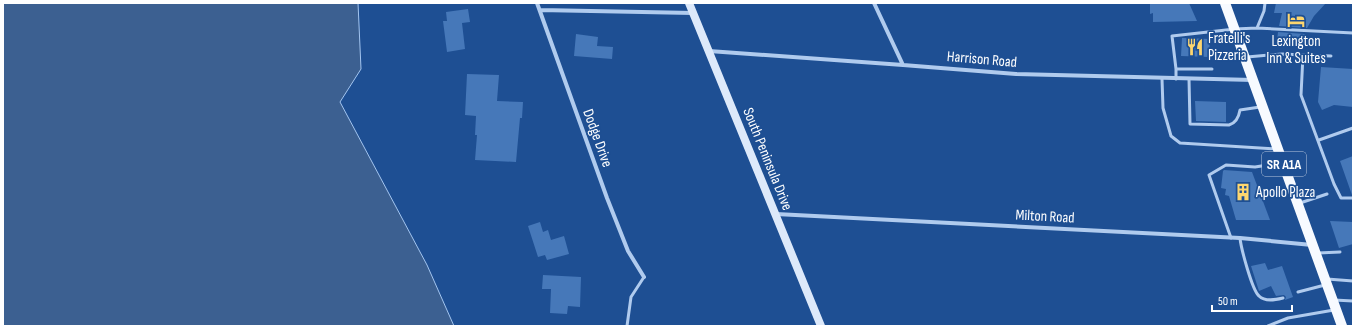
<svg xmlns="http://www.w3.org/2000/svg" width="1356" height="329" viewBox="0 0 1356 329" font-family="'Sofia Sans Condensed',sans-serif">
<style>
.water{fill:#3c6091;stroke:#a3c5f0}
.building{fill:#4678b9}
.lines{fill:none;stroke-linecap:round;stroke-linejoin:round}
.service{stroke:#b0cbee;stroke-width:3}
.minor{stroke:#b0cbee;stroke-width:4}
.secondary{stroke:#dde9fa;stroke-width:8}
.primary{stroke:#f7faff;stroke-width:10}
.labels{text-anchor:middle;stroke-width:3.5;stroke-linejoin:round;paint-order:stroke}
.shield{fill:#1e4f93;stroke:#bccadf;stroke-width:1}
.shield-label{font-size:14px;font-weight:bold;fill:#fff}
.poi-label{font-size:15px;fill:#fff;stroke:#1e4f93;text-anchor:start}
.street-label{font-size:15px;fill:#fff;stroke:#1e4f93}
</style>
<rect width="100%" height="100%" fill="#1e4f93"/>
<!-- water -->
<path class="water" d="M3,3H358L361,69L340,102L427,265L454,326H3Z"/>
<!-- building -->
<path class="building" d="M1150,3H1189L1197,21L1153,22V13L1150,14Z
M1276,3H1326L1314,16L1307,28L1279,26L1282,13H1274Z
M468,9L470,22L462,23L465,49L447,52L443,21H447L446,12Z
M1278,32L1305,34L1304,42L1277,41Z
M576,34L598,37L597,46L613,47L612,59L574,56Z
M1182,38L1210,39L1209,57L1181,56Z
M1321,67L1353,69V107L1334,105L1322,110L1318,102Z
M467,74L499,75L497,101L523,102L522,118H520L516,162L475,160L477,135H475L476,116L465,115Z
M1195,101L1226,102V122L1196,121Z
M1353,156V195H1352L1340,161Z
M1224,170L1252,172L1270,220H1236L1229,196L1225,195L1226,189L1221,188L1223,171Z
M1330,221L1353,222V244L1339,248Z
M540,222L543,232L548,230L551,240L564,236L569,254L547,260L545,255L538,257L528,226Z
M1265,263L1268,270L1282,266L1293,297L1285,300L1286,297L1284,295L1276,296L1271,286L1259,291L1251,266Z
M543,275L581,277L580,307L568,306L567,314L550,313L551,289H542Z"/>
<g class="lines">
<!-- service -->
<path class="service" d="M1257,28L1264,11L1265,3
M1303,55L1331,56
M1247,57L1282,54L1303,55L1301,95L1334,184L1341,198H1353
M1176,69H1212
M1162,79L1163,108L1171,136L1180,143L1277,149
M1176,79V69L1172,36L1235,29L1257,28L1353,33
M1189,79L1190,124L1229,125C1236,123 1239,116 1240,110L1260,107
M1319,140L1353,128
M1300,203L1327,194
M1231,238L1209,175L1226,165L1255,167L1281,163
M1240,238C1241,248 1252,290 1259,296C1265,302 1275,300 1283,298
M1318,253L1340,252
M1327,279L1353,281
M1298,292L1325,285
M1334,300L1353,301
M627,326L631,297L644,277
M1268,326L1288,318L1334,310"/>
<!-- minor -->
<path class="minor" d="M537,3L607,198L628,251L644,277
M874,3L903,65
M540,10L693,13
M709,51L903,65L1016,74L1253,80
M776,214L1240,238L1312,245"/>
<!-- secondary -->
<path class="secondary" d="M689,3L821,326"/>
<!-- primary -->
<path class="primary" d="M1225,3L1342,326"/>
</g>
<!-- icons -->
<defs>
<g id="hotel-bare" transform="scale(1.38)"><path d="M-6-4.5h1.5V1H6V5H4.5V3h-9V5H-6ZM-4 0a1.8 1.8 0 1 1 3.6 0ZM.5 0V-2.5h3Q6-2.5 6 0Z" fill="#fdd66f" stroke="#1e4f93" stroke-width="2.5" paint-order="stroke"/></g>
<g id="restaurant-bare" transform="scale(1.38)"><path d="M-5-6h1v4h1v-4h1v4h1v-4h1v5L-1.5 .5V6h-2V.5L-5-1ZM5-6V6H3V1.5H1.5Q1.5-4 5-6Z" fill="#fdd66f" stroke="#1e4f93" stroke-width="2.5" paint-order="stroke"/></g>
<g id="building-bare" transform="scale(1.38)"><path d="M-4-6H4V6H1V3H-1V6H-4ZM-2.5-4.3h1.7v1.8h-1.7ZM.8-4.3h1.7v1.8H.8ZM-2.5-1h1.7V.8h-1.7ZM.8-1h1.7V.8H.8Z" fill="#fdd66f" stroke="#1e4f93" stroke-width="2.5" paint-order="stroke"/></g>
</defs>
<g fill-rule="evenodd">
<use href="#hotel-bare" x="1296" y="20"/>
<use href="#restaurant-bare" x="1195" y="47"/>
<use href="#building-bare" x="1243" y="192"/>
</g>
<g class="labels">
<!-- shield labels -->
<rect class="shield" x="1262" y="152" width="44" height="24" rx="3"/>
<g class="shield-label">
<text x="1284" y="169">SR A1A</text>
</g>
<!-- poi labels -->
<g class="poi-label">
<text x="1208" y="43">Fratelli's<tspan x="1208" dy="17">Pizzeria</tspan></text>
<text x="1296" y="46" text-anchor="middle">Lexington<tspan x="1296" dy="17">Inn &amp; Suites</tspan></text>
<text x="1256" y="197">Apollo Plaza</text>
</g>
<!-- street labels -->
<g class="street-label">
<text transform="translate(982 59) rotate(5)" y="5">Harrison Road</text>
<text transform="translate(598 138) rotate(70)" y="5">Dodge Drive</text>
<text transform="translate(768 159) rotate(68)" y="5">South Peninsula Drive</text>
<text transform="translate(1045 216) rotate(3)" y="5">Milton Road</text>
</g>
</g>
<!-- border -->
<rect width="1356" height="329" fill="none" stroke="#ffffff" stroke-width="8"/>
<!-- scale -->
<path d="M1212 305v6h80v-6" fill="none" stroke="#ffffff" stroke-width="2"/>
<text x="1218" y="305" font-size="12" fill="#ffffff" stroke="#1e4f93" stroke-width="3" paint-order="stroke">50 m</text>
</svg>
